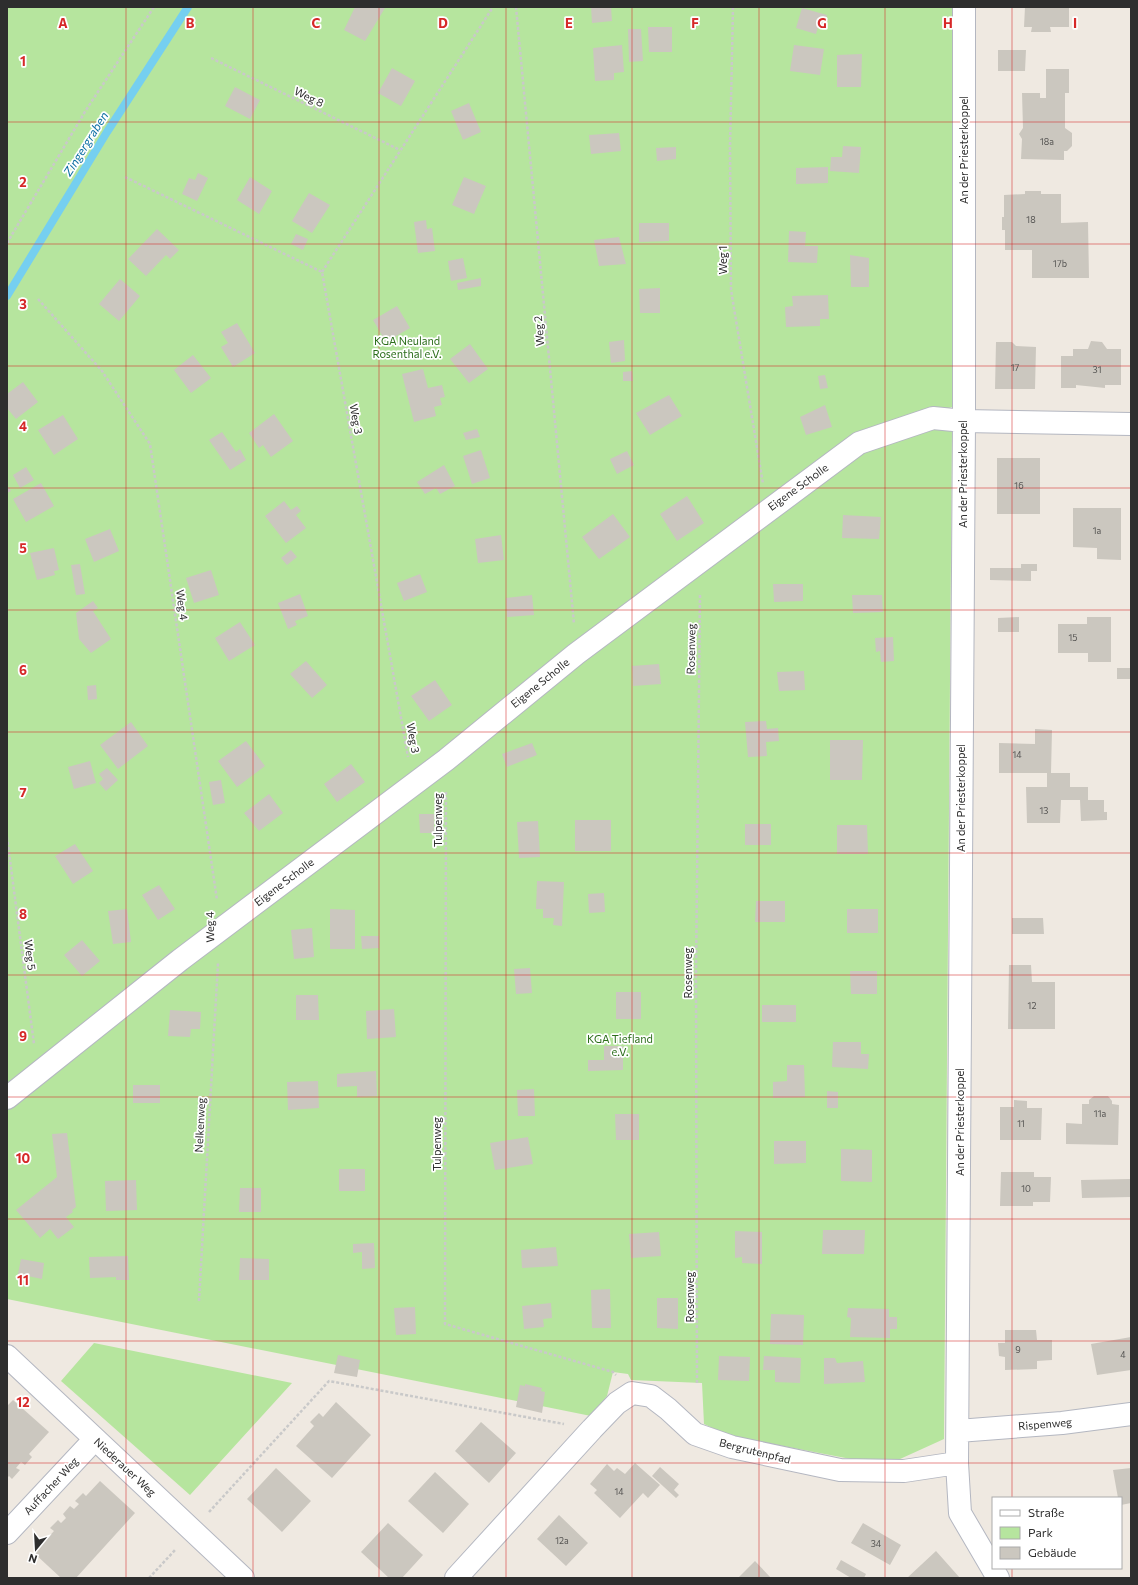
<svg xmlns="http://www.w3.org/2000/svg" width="1138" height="1585" viewBox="0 0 1138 1585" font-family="Commissioner,sans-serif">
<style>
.green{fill:#b6e59e}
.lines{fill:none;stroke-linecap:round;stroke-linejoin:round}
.stream{stroke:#75cff0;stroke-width:8}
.building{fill:#cbc7bf}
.minor-casing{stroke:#b4b7c1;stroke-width:24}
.path{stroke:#c9c9c9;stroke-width:2.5;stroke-dasharray:3 2;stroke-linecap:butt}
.minor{stroke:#fff;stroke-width:22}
.grid{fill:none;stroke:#d62828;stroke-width:1;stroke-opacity:0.55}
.labels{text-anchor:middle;stroke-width:3.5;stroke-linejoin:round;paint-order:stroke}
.number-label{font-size:9px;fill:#555452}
.street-label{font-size:11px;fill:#2e2e2e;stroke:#fff}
.park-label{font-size:11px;fill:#2c6e1b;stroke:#fff}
.water-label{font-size:12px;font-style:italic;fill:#0d6fa3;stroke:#fff}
.grid-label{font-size:13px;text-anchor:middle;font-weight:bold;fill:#d62828;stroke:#fff;stroke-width:3.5;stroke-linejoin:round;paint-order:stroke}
</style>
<rect width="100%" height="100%" fill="#efe9e1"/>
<!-- green -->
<path class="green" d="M7,7H954L952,407L857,438L7,1089Z
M927,426L952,428L944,1439L900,1459L856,1460L730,1436L704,1424L702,1383L631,1380L628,1374L613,1372L607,1396L591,1416L7,1299V1107L577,662L861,449Z
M94,1343L292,1383L190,1495L61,1381Z"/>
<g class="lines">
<!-- stream -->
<path class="stream" d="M7,296L107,132L188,7"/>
</g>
<!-- building -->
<path class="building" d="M355,7L385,8L365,41L344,30Z
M591,7H611L612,21L592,23Z
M1025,7H1069V27H1050L1051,32H1031L1032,27H1024Z
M802,8L827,15L824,26L819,24L816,34L796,28Z
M648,27H672V52H649Z
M628,29H641L643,61L629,62Z
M622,45L624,72L614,73V80L595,81L593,48Z
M794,45L824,49L820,75L790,71Z
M998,50H1026L1025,71H998Z
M862,54L861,87H837V55Z
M392,68L415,81L401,106L378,93Z
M1046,69H1069V93H1065V128L1072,133V146L1067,151H1064V160L1021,159L1022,139L1019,134L1023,128L1022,93H1040V98H1046Z
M235,87L260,100L250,119L225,106Z
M469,103L481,132L463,140L451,111Z
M619,133L621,151L591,154L589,135Z
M843,146L861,147L859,173L830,171L831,157H842Z
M676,147V159L657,161L656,148Z
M828,167V183L796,184V168Z
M198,173L208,178L197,201L182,194L189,178L195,180Z
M250,177L272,191L259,214L237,200Z
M464,177L486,186L474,214L452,205Z
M1025,191H1041V194H1061V223L1088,222L1089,278H1032V250H1005V230H1002V217H1004V195L1025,194Z
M309,193L330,205L312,233L292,221Z
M426,220L427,229L432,228L435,251L418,253L414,222Z
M639,223H669V241L639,242Z
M157,229L179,250L170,259L166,255L146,276L128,259Z
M789,231L806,232L805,246H818L817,263L788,262Z
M296,234L308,239L303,250L291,244Z
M619,237L626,264L599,266L594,240Z
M850,255L869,258V287H851Z
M463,258L467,278L451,281L448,261Z
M481,278V286L458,290L457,283Z
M120,279L140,296L119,321L99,304Z
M660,288V313H640L639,289Z
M828,295L829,319H820V326L786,327L785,307L793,306L792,296Z
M397,306L410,328L386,342L373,320Z
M237,323L255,353L233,367L221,347L228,343L221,332Z
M624,340L625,361L611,363L609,342Z
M1091,341L1102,342L1107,349H1121V385H1105V388L1076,385V388H1061V356H1073V349H1088Z
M996,342H1012L1016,346L1036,347L1035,389H995Z
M470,344L488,369L469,383L450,359Z
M193,355L211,378L191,393L174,370Z
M423,369L428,388L442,385L445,397L440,398L442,405L434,407L436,416L414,422L402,374Z
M632,371L633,381H623V372Z
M825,375L828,388L820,389L818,376Z
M23,382L38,402L16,419L7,408V394Z
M669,395L682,416L650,435L636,413Z
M825,405L832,427L806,435L800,417Z
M274,414L293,441L271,457L263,445L259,448L249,433Z
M63,415L78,439L54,455L38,430Z
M477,429L480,437L466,440L463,433Z
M222,432L236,452L240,449L246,460L230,470L209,440Z
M481,450L490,478L472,484L463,456Z
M627,451L634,465L617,474L610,459Z
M997,458H1040V514H997Z
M444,465L455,486L440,494L436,488L425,494L417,482Z
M26,467L34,480L20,488L13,475Z
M41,483L54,506L26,522L13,499Z
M7,485L11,491L7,493Z
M687,496L704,523L677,541L660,514Z
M284,501L291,510L297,506L301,511L296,515L306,528L286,543L265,516Z
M1073,508H1121V560L1097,559V548L1073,547Z
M613,514L630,537L599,559L582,537Z
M843,515L881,517L879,539L842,538Z
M110,529L119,551L94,562L85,539Z
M501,535L504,560L478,563L475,539Z
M54,548L59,570L54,571L55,575L37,580L30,553Z
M291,550L297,557L287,565L281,558Z
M80,564L85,594L76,595L71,565Z
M1021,564H1037V571H1031V581L990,580V568H1021Z
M211,570L219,595L194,603L186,578Z
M420,574L427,592L404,601L397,583Z
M773,584H803V601L774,602Z
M300,594L308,616L295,621L297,625L288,629L278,603Z
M532,595L534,615L507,617L506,598Z
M852,595H882L883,612L853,613Z
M93,601L98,608L93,611L111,639L91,653L79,639L76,613Z
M1019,617V632H998V618Z
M1087,617H1111V662H1088V653H1058V624H1087Z
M240,622L255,645L229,661L215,638Z
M893,637L894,661L881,662L880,651L876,652L875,638Z
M306,661L327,685L312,698L290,674Z
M659,664L661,684L633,686L632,666Z
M1117,668H1131V679H1117Z
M804,671L805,690L779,691L777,672Z
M435,680L452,705L429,721L411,696Z
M96,685L97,699L88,700L87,686Z
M766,721L767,729L778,728L779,741L766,742L767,756L748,757L745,722Z
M131,722L148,746L118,769L100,745Z
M1035,729L1052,730L1051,773H1070V787H1088V800H1104V812H1107V820L1081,821L1080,800H1061L1060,823H1027L1026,787H1047V773H999V743L1035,744Z
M830,740H863L862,780H830Z
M246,741L265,766L237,787L218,761Z
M532,743L537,755L507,767L502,754Z
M90,761L96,783L74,789L68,767Z
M351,764L365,782L337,802L324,784Z
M107,768L118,780L106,791L99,783L103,779L99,774Z
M221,780L225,803L213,805L209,782Z
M269,794L283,813L259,831L244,813Z
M419,814H434V833H420Z
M575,820H611V851H575Z
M538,821L540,857L519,858L517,822Z
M745,824H771V845H745Z
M837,825H867L868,854H837Z
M75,844L93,871L73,884L55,856Z
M537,881L564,882L562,926L553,925L554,918H543V909H536Z
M159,885L175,909L158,920L142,895Z
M604,893L605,912L589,913L588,894Z
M756,901H785V922H755Z
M127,909L131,942L113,944L108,911Z
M330,909L355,910V949H330Z
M847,909H878V933H847Z
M1012,918H1043L1044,934H1012Z
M312,928L314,957L294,959L291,930Z
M361,936H379V948L362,949Z
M82,940L100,961L82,976L64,955Z
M1009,965H1031L1032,982H1055V1029H1008Z
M530,968L532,993L516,994L514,969Z
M850,971H877V994H851Z
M616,992H641V1019H616Z
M296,995H318L319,1020H296Z
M762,1005H796V1022H762Z
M394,1009L396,1037L367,1039L366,1011Z
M170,1010L201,1012L200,1029H191L190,1037L168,1036Z
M833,1042H861V1054H869L868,1069L832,1067Z
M604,1046H623V1070L588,1071V1060H604Z
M787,1065H804L805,1097L773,1098V1082L787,1081Z
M376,1071L377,1096L357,1097V1086L337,1087V1074Z
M318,1081L319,1108L288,1110L287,1082Z
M133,1085H160V1103H133Z
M534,1089L535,1116H518L517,1090Z
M827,1091L838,1092V1108H827Z
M1094,1096H1108L1112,1101V1104L1119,1105L1118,1145L1066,1144V1123L1082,1124V1104H1089V1100Z
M1014,1100L1027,1101V1108H1042L1041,1140H1000V1107H1014Z
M615,1114H639V1140H616Z
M67,1133L76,1207L72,1210L73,1212L66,1217L74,1227L58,1239L50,1229L40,1238L16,1210L57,1177L52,1134Z
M528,1137L533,1164L495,1170L490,1143Z
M774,1141H806V1163L774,1164Z
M841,1149L872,1150V1182L841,1181Z
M339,1169H365V1191H339Z
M1001,1172H1034V1177H1051L1050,1202H1033V1206H1000Z
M1131,1179V1197L1082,1198L1081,1180Z
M136,1180L137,1210L106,1211L105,1181Z
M240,1188H261V1212H239Z
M823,1230H865L864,1254H822Z
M735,1231L762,1232V1264L742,1263V1257L735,1258Z
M659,1232L661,1256L631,1258L629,1234Z
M374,1243L375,1268L362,1269V1252L353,1253V1244Z
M556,1247L558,1266L522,1268L521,1250Z
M128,1256L129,1280H116V1277L90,1278L89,1257Z
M240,1258L269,1259V1280H239Z
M21,1259L44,1263L42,1279L18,1274Z
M610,1289L611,1328H592L591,1290Z
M657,1298H678V1329L657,1328Z
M551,1303L552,1318L543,1319L544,1327L524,1329L522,1306Z
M415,1307L416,1334L396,1335L394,1308Z
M848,1308L889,1309V1317H897V1329H890V1338L850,1337L851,1318L847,1317Z
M771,1314L804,1315L803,1345L770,1344Z
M1005,1330H1036L1037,1340H1052V1360L1037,1361V1369L1005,1370V1357L999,1356L998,1343H1005Z
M1131,1337V1370L1097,1375L1091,1344Z
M338,1355L360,1360L357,1377L334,1373Z
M719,1356L750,1357L749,1381L718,1380Z
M764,1356L801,1358L800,1383L775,1382V1370H763Z
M824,1358H835L837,1363L863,1361L865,1382L824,1384Z
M525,1384L542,1388L541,1391L545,1392L542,1413L516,1407L520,1385L525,1386Z
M13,1400L49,1432L29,1454L32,1457L25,1465L21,1462L16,1468L20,1470L12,1479L9,1476L7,1478V1406Z
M336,1402L371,1435L332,1478L296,1446L314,1426L310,1422L319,1413L323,1417Z
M481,1422L516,1453L489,1483L455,1451Z
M635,1463L660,1485L648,1498L643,1493L620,1518L594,1493L597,1490L590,1484L607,1464L614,1471L617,1468L625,1474Z
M660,1467L679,1484L674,1490L679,1495L676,1498L652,1476Z
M276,1468L311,1501L282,1532L247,1499Z
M1131,1468V1503L1121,1505V1498H1118L1113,1470Z
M435,1472L469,1504L443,1533L408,1501Z
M100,1481L135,1513L76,1578H61L34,1553L54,1531L50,1528L58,1520L61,1523L66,1518L63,1514L70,1506L74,1509L79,1504L75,1501L83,1493L86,1496Z
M559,1515L588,1543L566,1566L537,1539Z
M388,1523L423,1555L402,1578H389L361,1552Z
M863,1523L901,1545L890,1565L851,1543Z
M936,1551L960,1578H907Z
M841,1560L866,1574L864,1578H851L836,1569Z
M755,1561L771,1578H738Z"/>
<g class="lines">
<!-- minor casing -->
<g class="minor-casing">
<path id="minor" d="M964,7V421L957,1463L960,1513L998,1578
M7,1098L180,960L446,760L576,654L859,443L933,418L964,421L1131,424
M7,1356L243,1578
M958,1431L1062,1423L1131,1414
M7,1533L95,1439
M456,1578L592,1429L617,1403L632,1393L651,1396L668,1409L695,1434L732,1447L840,1470L904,1471L957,1463"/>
</g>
<!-- path -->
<path class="path" d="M516,7L574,624
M733,7L730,147L731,290L763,484
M211,58L400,150
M125,177L322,272L408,757
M7,243L86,110L154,7
M322,272L493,7
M38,299L102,371L150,444L217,900
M446,792L445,1324L613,1372L616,1375
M7,837L34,1044
M199,1301L218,963
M697,1383L696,976L700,593
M209,1512L329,1381L564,1424
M149,1578L176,1549"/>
<!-- minor -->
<use href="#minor" class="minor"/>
</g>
<!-- grid -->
<path class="grid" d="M126,7V1578M253,7V1578M379,7V1578M506,7V1578M632,7V1578M759,7V1578M885,7V1578M1012,7V1498M7,122H1131M7,244H1131M7,366H1131M7,488H1131M7,610H1131M7,732H1131M7,853H1131M7,975H1131M7,1097H1131M7,1219H1131M7,1341H1131M7,1463H1131M1012,1568V1578"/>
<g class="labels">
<!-- number labels -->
<g class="number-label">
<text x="1047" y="145">18a</text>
<text x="1031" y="223">18</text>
<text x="1060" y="267">17b</text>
<text x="1015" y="371">17</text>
<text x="1097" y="373">31</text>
<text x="1019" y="489">16</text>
<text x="1097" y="534">1a</text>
<text x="1073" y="641">15</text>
<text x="1017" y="758">14</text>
<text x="1044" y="814">13</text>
<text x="1032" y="1009">12</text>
<text x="1100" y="1117">11a</text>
<text x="1021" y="1127">11</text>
<text x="1026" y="1192">10</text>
<text x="1018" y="1353">9</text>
<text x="1123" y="1358">4</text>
<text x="619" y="1495">14</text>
<text x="562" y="1544">12a</text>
<text x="876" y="1547">34</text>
</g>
<!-- street labels -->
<g class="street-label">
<text transform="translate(309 97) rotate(26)" y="4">Weg 8</text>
<text transform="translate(964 150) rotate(-90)" y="4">An der Priesterkoppel</text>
<text transform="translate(723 260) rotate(-90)" y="4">Weg 1</text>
<text transform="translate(539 331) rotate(-95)" y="4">Weg 2</text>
<text transform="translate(356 419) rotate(80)" y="4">Weg 3</text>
<text transform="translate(963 474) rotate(-90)" y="4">An der Priesterkoppel</text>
<text transform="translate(798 487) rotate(-36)" y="4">Eigene Scholle</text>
<text transform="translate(182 605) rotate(82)" y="4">Weg 4</text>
<text transform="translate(691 649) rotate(-89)" y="4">Rosenweg</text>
<text transform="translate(540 683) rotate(-39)" y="4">Eigene Scholle</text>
<text transform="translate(413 738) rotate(80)" y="4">Weg 3</text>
<text transform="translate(961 798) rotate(-90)" y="4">An der Priesterkoppel</text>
<text transform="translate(438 820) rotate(-90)" y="4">Tulpenweg</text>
<text transform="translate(284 882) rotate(-37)" y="4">Eigene Scholle</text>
<text transform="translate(210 927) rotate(-91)" y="4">Weg 4</text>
<text transform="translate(30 955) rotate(83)" y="4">Weg 5</text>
<text transform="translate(688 973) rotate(-90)" y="4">Rosenweg</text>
<text transform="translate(960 1122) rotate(-90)" y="4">An der Priesterkoppel</text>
<text transform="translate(200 1125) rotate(-87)" y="4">Nelkenweg</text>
<text transform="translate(437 1144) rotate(-90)" y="4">Tulpenweg</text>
<text transform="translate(690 1297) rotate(-90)" y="4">Rosenweg</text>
<text transform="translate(1045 1424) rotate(-5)" y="4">Rispenweg</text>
<text transform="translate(755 1451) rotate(14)" y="4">Bergrutenpfad</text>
<text transform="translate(125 1467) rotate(43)" y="4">Niederauer Weg</text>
<text transform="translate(51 1486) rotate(-47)" y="4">Auffacher Weg</text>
</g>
<!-- park labels -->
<g class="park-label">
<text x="407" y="345">KGA Neuland<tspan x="407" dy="13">Rosenthal e.V.</tspan></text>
<text x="620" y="1043">KGA Tiefland<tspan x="620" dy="13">e.V.</tspan></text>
</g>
<!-- water labels -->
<g class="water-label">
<text transform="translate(86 144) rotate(-58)" y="4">Zingergraben</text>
</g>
</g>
<g class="grid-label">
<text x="63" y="28">A</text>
<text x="190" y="28">B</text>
<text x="316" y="28">C</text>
<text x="443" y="28">D</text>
<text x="569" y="28">E</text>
<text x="695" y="28">F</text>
<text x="822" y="28">G</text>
<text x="948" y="28">H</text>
<text x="1075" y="28">I</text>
<text x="23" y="66">1</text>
<text x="23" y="187">2</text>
<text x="23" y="309">3</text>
<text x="23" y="431">4</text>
<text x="23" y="553">5</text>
<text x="23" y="675">6</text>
<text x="23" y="797">7</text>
<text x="23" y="919">8</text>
<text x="23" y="1041">9</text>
<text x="23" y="1163">10</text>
<text x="23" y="1285">11</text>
<text x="23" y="1407">12</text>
</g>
<!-- border -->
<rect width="1138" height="1585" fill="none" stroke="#2e2e2e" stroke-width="16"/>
<!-- legend -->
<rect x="992" y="1497" width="130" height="72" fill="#ffffff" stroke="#ababab"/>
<rect x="1000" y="1510" width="20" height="6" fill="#ffffff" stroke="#ababab"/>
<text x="1028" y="1517" font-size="12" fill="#2e2e2e">Straße</text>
<rect x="1000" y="1527" width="20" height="12" fill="#b6e59e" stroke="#ababab"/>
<text x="1028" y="1537" font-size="12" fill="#2e2e2e">Park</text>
<rect x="1000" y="1547" width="20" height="12" fill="#cbc7bf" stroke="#ababab"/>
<text x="1028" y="1557" font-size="12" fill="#2e2e2e">Gebäude</text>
<!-- north arrow -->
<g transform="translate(36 1549) rotate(198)" stroke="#ffffff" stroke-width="3" paint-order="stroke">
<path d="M0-3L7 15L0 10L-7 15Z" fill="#2e2e2e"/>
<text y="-6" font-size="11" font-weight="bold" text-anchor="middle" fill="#2e2e2e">N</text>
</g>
</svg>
